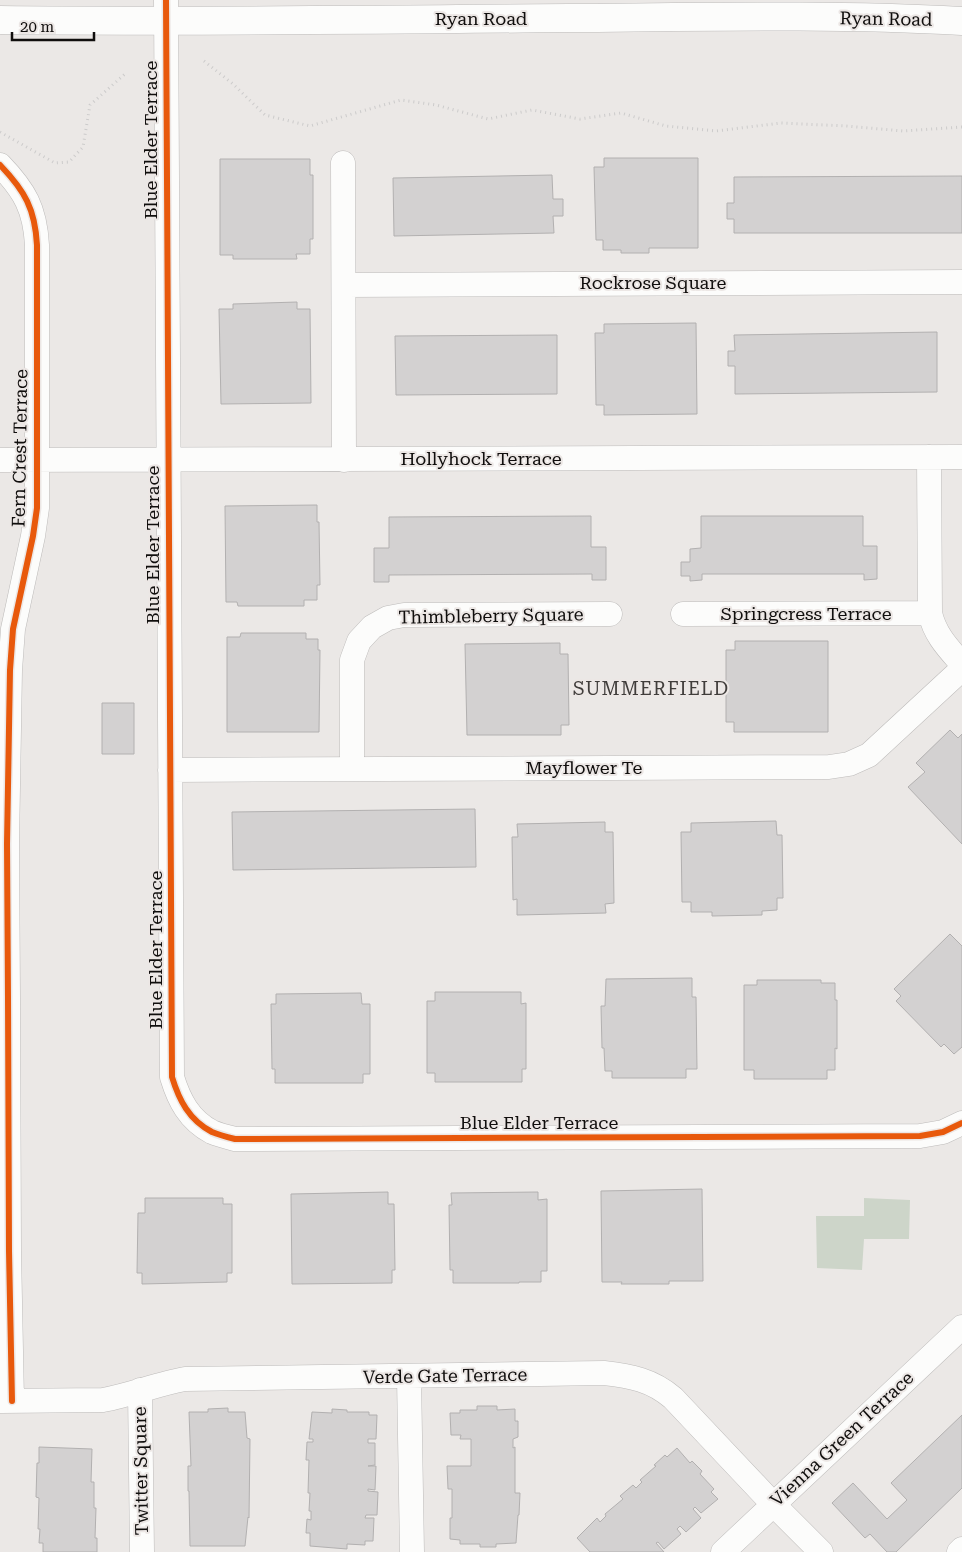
<svg xmlns="http://www.w3.org/2000/svg" width="962" height="1552" viewBox="0 0 962 1552" font-family="'Roboto Serif',serif">
<style>
.green{fill:#cdd5c9}
.building{fill:#d3d1d1;stroke:#b2b0b0}
.lines{fill:none;stroke-linecap:round;stroke-linejoin:round}
.street-casing{stroke:#bdbbba;stroke-width:25}
.secondary-casing{stroke:#bdbbba;stroke-width:29}
.path{stroke:#cccbcb;stroke-width:3;stroke-dasharray:1 4;stroke-linecap:butt}
.street{stroke:#fcfcfb;stroke-width:24}
.secondary{stroke:#fcfcfb;stroke-width:28}
.cycleway-casing{stroke:#ece7e5;stroke-width:9}
.cycleway{stroke:#e8590c;stroke-width:6}
.labels{text-anchor:middle;stroke-width:4;stroke-linejoin:round;paint-order:stroke}
.street-label{font-size:18px;fill:#100e0d;stroke:#ece7e5}
.neighbourhood-label{font-size:19px;letter-spacing:1px;fill:#403d3b;stroke:#ece7e5}
</style>
<rect width="100%" height="100%" fill="#ebe8e6"/>
<!-- green -->
<path class="green" d="M864,1198L910,1200L909,1239H864L862,1270L817,1268L816,1216H864Z"/>
<!-- building -->
<path class="building" d="M604,158H698V248H649V253H621V250H603V240H596L594,167H604Z
M220,159H310V175H313V239H310V254H296L297,259H233V255H220Z
M552,175L553,199H563V216H553L554,233L394,236L393,178Z
M962,176V233H734V219H727V203H734V177Z
M297,302V309H310L311,403L221,404L219,309H233V304Z
M696,323L697,414L604,415V405H596L595,333H604V324Z
M937,332V392L735,394V366H728V351H735L734,335Z
M557,335V394L396,395L395,336Z
M317,505V522H319L320,585H317V600H304V606H238L237,602H226L225,506Z
M591,516V547H606V580H592V574L389,575V582H374V548H389V517Z
M701,516H863V546H877V579L864,580V574H702V580L690,581V576H681V562H690V549L701,548Z
M241,633H306V639H318V650H320L319,732H227V637H240Z
M735,641H828V732H734V722H726V650H735Z
M560,643V654H568L569,725H561V735H467L465,644Z
M102,703H134V754H102Z
M950,730L958,738L962,734V844L908,787L925,772L916,763Z
M475,809L476,867L233,870L232,812Z
M776,821L777,835H782L783,898H777V910L762,911V915L712,916V912H691V902H682L681,832H691V823Z
M605,822V832H613L614,903L605,904L606,913L517,915V899L513,900L512,837H518L517,824Z
M950,934L962,946V1047L954,1054L944,1044L941,1047L896,1001L901,996L894,989Z
M692,978V997H696L697,1069H686V1078H612V1071H605L604,1048H602L601,1006H605L606,979Z
M757,980H821V983H835V1000H837V1049L835,1048V1070H827V1079H754V1070H744V985H757Z
M435,992H521V1004L526,1003V1069H522V1082H435V1073H427V1001H435Z
M361,993L362,1004H370V1074H363V1083H275V1069H272L271,1004H276V994Z
M702,1189L703,1281H669V1284H621L622,1282H602L601,1191Z
M388,1192V1204H394L395,1270H392V1283L292,1284L291,1194Z
M538,1192V1200L547,1199V1271H541V1282H519V1283H453V1270H450L449,1205H452L451,1193Z
M145,1198H223V1204H232V1273H227V1282L142,1284V1273H137L138,1213H145Z
M477,1406H497V1410L515,1409V1421H518V1437L513,1439V1448L515,1447V1493H520L519,1515H518L516,1543L496,1544V1547H480V1544H460V1540L450,1539V1518H452V1489H448L447,1466H471V1439H460L461,1435H451L450,1413H460V1410H477Z
M228,1408V1412H245L247,1438L250,1439L249,1518L248,1517L245,1546H190L189,1491H188V1466H191L189,1412H208V1409Z
M332,1409L347,1410V1412H369V1415H377L376,1439H368V1443H375V1465L368,1466H376L375,1490L368,1489V1491L378,1492L377,1515H366L365,1518H374L373,1541H365V1545L347,1544V1549L310,1546V1533H306L307,1519L311,1520V1511H309L310,1493H308L309,1460H306L307,1442H313V1439H309L312,1412L332,1413Z
M962,1415V1488L896,1552H887L870,1534L865,1538L832,1503L853,1483L887,1519L907,1500L891,1483Z
M39,1447L92,1449L91,1482H94V1508H96L95,1538H97V1552H43V1543H39L40,1529H38L39,1498L36,1497L37,1463H39Z
M677,1448L690,1463L692,1461L702,1471L700,1474L714,1489L711,1492L718,1499L701,1513L695,1507L693,1509L701,1518L686,1532L680,1526L677,1529L681,1534L664,1549L658,1542L656,1543L664,1552H590L577,1538L597,1518L600,1522L606,1516L605,1514L623,1499L620,1496L633,1485L636,1488L642,1482L640,1480L656,1466L654,1465L665,1455L667,1457Z"/>
<g class="lines">
<!-- street casing -->
<g class="street-casing">
<path id="street" d="M166,0L172,1077C179,1100 189,1120 212,1132C219,1135 227,1137 235,1139L920,1136L943,1132L962,1123
M343,163L344,460
M0,165C25,191 35,209 37,245V508L33,536L13,629L10,670L7,844L8,998L9,1251L12,1401
M344,285L962,282
M929,457L930,613C935,635 948,648 962,664
M0,460L962,457
M683,614L930,613
M352,769V660L359,641L372,627L388,618L404,615L610,614
M170,770L829,767L849,764L869,755L962,669
M409,1377L412,1552
M140,1390L142,1552
M0,1401L103,1400C131,1395 157,1384 185,1379L604,1373C631,1376 652,1380 673,1398L773,1504L821,1552
M723,1552L962,1327
M959,1552L962,1549"/>
</g>
<!-- secondary casing -->
<g class="secondary-casing">
<path id="secondary" d="M0,20C190,22 380,20 570,18C701,17 832,14 962,21"/>
</g>
<!-- path -->
<path class="path" d="M204,61L233,84L265,115L310,126L401,100L436,105L488,119L532,110L580,119L621,113L666,126L716,131L781,123L846,126L903,131L962,127
M0,132L55,163L69,162L83,147L90,105L126,73"/>
<!-- street -->
<use href="#street" class="street"/>
<!-- secondary -->
<use href="#secondary" class="secondary"/>
<!-- cycleway casing -->
<g class="cycleway-casing">
<path id="cycleway" d="M166,0L172,1077C179,1100 189,1120 212,1132C219,1135 227,1137 235,1139L920,1136L943,1132L962,1123
M0,165C25,191 35,209 37,245V508L33,536L13,629L10,670L7,844L8,998L9,1251L12,1401"/>
</g>
<!-- cycleway -->
<use href="#cycleway" class="cycleway"/>
</g>
<g class="labels">
<!-- street labels -->
<g class="street-label">
<text x="481" y="25">Ryan Road</text>
<text transform="translate(886 19) rotate(1)" y="6">Ryan Road</text>
<text transform="translate(151 140) rotate(-90)" y="6">Blue Elder Terrace</text>
<text x="653" y="289">Rockrose Square</text>
<text transform="translate(20 448) rotate(-89)" y="6">Fern Crest Terrace</text>
<text x="481" y="465">Hollyhock Terrace</text>
<text transform="translate(153 545) rotate(-90)" y="6">Blue Elder Terrace</text>
<text x="806" y="620">Springcress Terrace</text>
<text transform="translate(491 616) rotate(-1)" y="6">Thimbleberry Square</text>
<text x="584" y="774">Mayflower Te</text>
<text transform="translate(156 950) rotate(-90)" y="6">Blue Elder Terrace</text>
<text x="539" y="1129">Blue Elder Terrace</text>
<text transform="translate(445 1376) rotate(-1)" y="6">Verde Gate Terrace</text>
<text transform="translate(842 1439) rotate(-43)" y="6">Vienna Green Terrace</text>
<text transform="translate(141 1471) rotate(-91)" y="6">Twitter Square</text>
</g>
<!-- neighbourhood labels -->
<g class="neighbourhood-label">
<text x="651" y="695">SUMMERFIELD</text>
</g>
</g>
<!-- scale -->
<path d="M12 32v8h82v-8" fill="none" stroke="#100e0d" stroke-width="2.5"/>
<text x="20" y="32" font-size="15" fill="#100e0d" stroke="#ece7e5" stroke-width="4" paint-order="stroke">20 m</text>
</svg>
